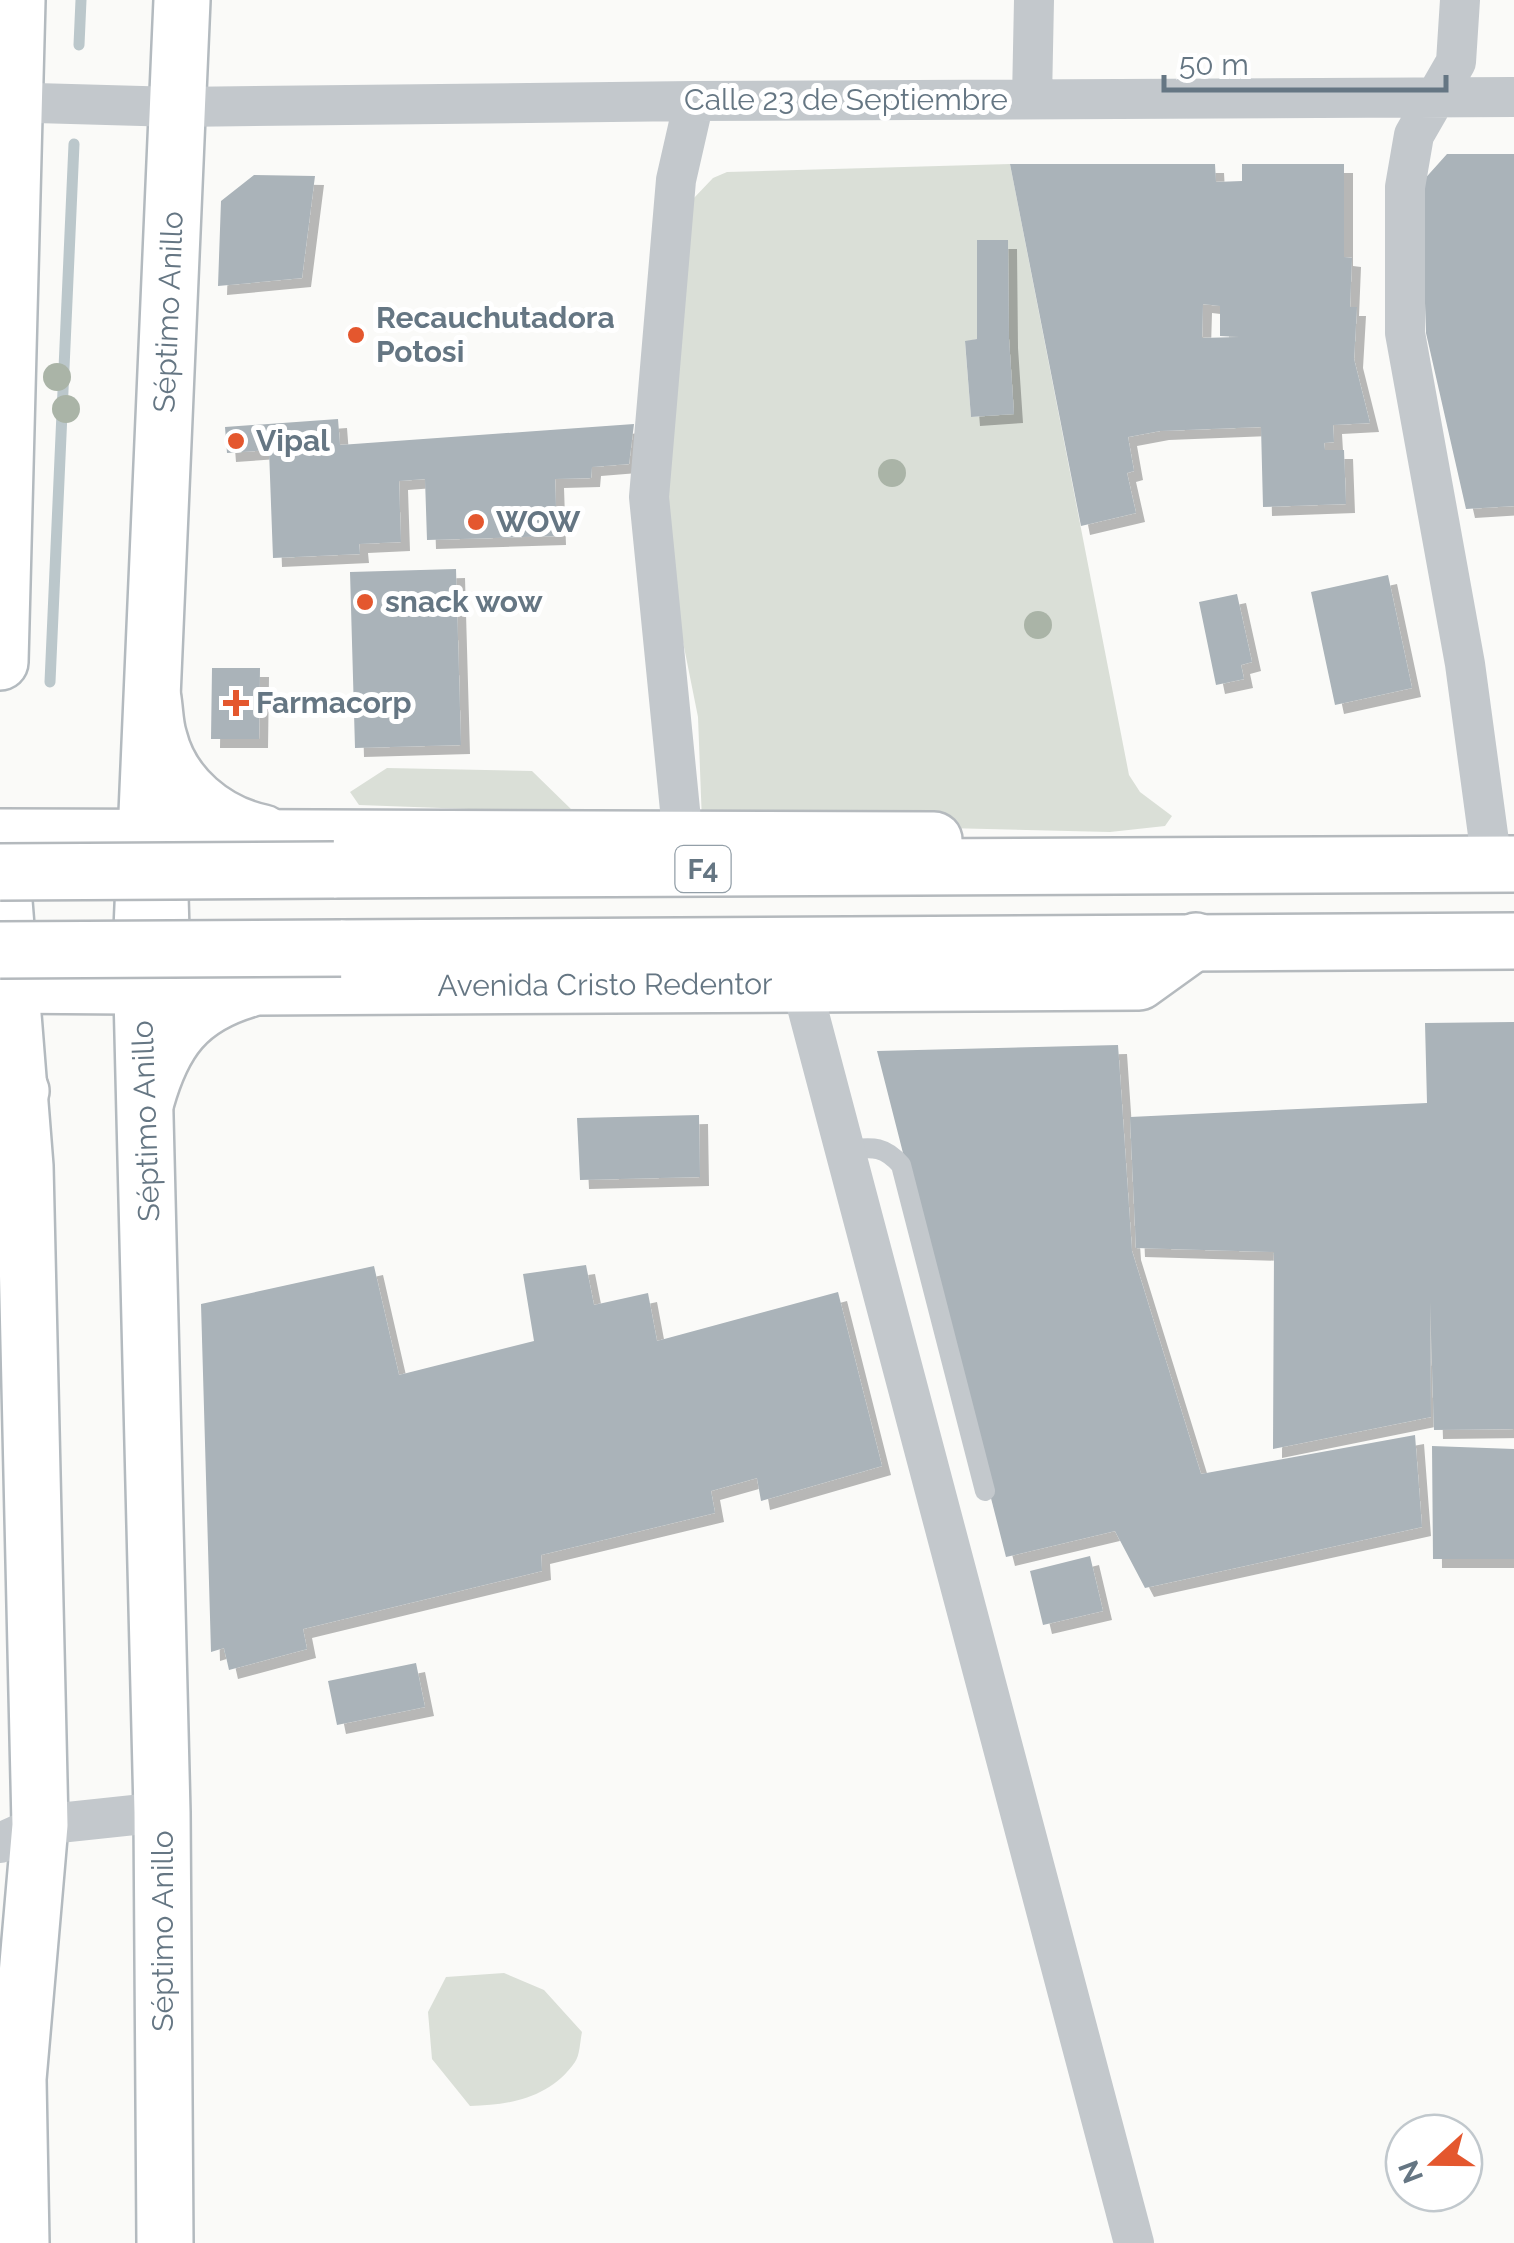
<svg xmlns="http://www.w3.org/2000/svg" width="1514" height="2243" viewBox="0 0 1514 2243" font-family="Raleway,sans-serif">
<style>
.green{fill:#dadfd7;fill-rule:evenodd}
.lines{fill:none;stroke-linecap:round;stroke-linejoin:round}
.stream{stroke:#bbc7cb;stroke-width:11}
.building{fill:#aab3b9;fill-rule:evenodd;filter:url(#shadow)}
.secondary-casing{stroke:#b3babf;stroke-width:60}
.primary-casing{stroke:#b5babe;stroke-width:60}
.trunk-casing{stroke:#b4b9bd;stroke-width:60}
.service{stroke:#c3c8cc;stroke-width:20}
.minor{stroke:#c3c8cc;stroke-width:40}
.secondary{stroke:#fff;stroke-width:55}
.primary{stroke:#fff;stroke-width:55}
.trunk{stroke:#fff;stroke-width:55}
.trunk-bridge-casing{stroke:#b4b9bd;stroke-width:60;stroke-linecap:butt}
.trunk-bridge{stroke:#fff;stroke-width:55}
.tree{fill:#aab4a7}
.poi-dot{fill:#e4572e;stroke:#fff;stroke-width:4}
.labels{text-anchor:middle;stroke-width:10;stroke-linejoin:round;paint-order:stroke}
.shield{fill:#fff;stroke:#939fa8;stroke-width:2.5}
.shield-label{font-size:28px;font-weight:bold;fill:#657683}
.street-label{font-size:30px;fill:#657683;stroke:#fff}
.poi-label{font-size:30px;font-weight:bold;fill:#657683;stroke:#fff;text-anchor:start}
</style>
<defs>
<filter id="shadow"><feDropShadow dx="9" dy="9" stdDeviation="0" flood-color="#0004"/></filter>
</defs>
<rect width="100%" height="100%" fill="#fafaf8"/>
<!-- green -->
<path class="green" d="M1010,164L1129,775L1140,792L1172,816L1165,826L1110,832L702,822L698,717L677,612L663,499L693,199L713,178L727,172ZM1008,240L1009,339L1014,414L971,417L965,342L977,339V241Z
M387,768L532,771L575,813L359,805L350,792Z
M504,1973L544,1990L582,2032C580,2041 580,2055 575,2062C550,2098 510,2105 470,2106L432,2059L428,2012L446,1977Z"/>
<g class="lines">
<!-- stream -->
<path class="stream" d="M79,45L81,0
M50,682L74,144"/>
</g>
<!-- building -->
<path class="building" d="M1447,154H1514V506L1466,509L1426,333L1421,183Z
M1010,164H1215L1216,182L1242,181V164H1344V257L1352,258L1350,307H1357L1354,359L1370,423L1333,425L1334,442L1324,443L1325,450H1344L1346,504L1263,507L1261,427L1160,431L1128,437L1134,471L1127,473L1136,513L1081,526ZM1203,304L1220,306V336L1239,337L1202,338Z
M254,175L315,176L302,278L218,286L221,201Z
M977,240H1008L1009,339L1014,414L971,417L965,341L977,339Z
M338,419L340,445L634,424L629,464L592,467L591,478L555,479L557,536L427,540L425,479L399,481L401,542L359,544L360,554L273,558L269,450L227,453L225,427Z
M456,569L461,745L355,748L350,572Z
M1388,575L1412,688L1335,705L1311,592Z
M1237,594L1252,662L1241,665L1244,679L1216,685L1199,602Z
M212,668H260L259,739H211Z
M1514,1022V1429L1434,1430L1430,1302L1431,1417L1273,1449L1274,1252L1136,1248L1130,1117L1427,1103L1425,1023Z
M1118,1045L1132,1251L1201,1474L1415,1435L1422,1527L1145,1588L1115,1531L1006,1557L877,1051Z
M699,1115L700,1177L580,1180L577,1118Z
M586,1265L594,1305L648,1293L657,1341L838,1292L882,1466L761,1501L757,1478L711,1491L715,1513L541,1555L542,1571L303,1629L307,1649L229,1670L224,1648L211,1652L201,1304L374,1266L399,1375L534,1341L523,1274Z
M1432,1446L1514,1449V1559H1433Z
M1090,1556L1103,1611L1043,1625L1030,1571Z
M416,1663L425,1707L337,1725L328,1681Z"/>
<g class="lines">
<!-- secondary casing -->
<g class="secondary-casing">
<g id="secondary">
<path d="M0,662L17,0"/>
<path d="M0,851L25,1166L40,1825L18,2079L21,2243"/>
<path id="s1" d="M165,2243L162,1812L141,953L182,0"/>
</g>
</g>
<!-- primary casing -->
<g class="primary-casing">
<g id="primary">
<path d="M153,699C155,712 155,726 159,738C171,787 215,823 263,833"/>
<path d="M0,837L934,840"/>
<path d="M200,839L173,863L160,896L161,932L177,963L201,982"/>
<path id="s2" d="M0,985L258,987L1139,982L1196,941"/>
<path d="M0,1062L21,1091"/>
<path d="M146,1101C163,1041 187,1007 249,989"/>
</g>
</g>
<!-- trunk casing -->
<g class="trunk-casing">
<path id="trunk" d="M334,870L1514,864
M341,948L1514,941"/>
</g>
<!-- service -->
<path class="service" d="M843,1150C869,1148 882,1143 901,1165L985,1491"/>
<!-- minor -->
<path class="minor" d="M1460,0L1456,62L1414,135L1405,187V333L1465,664L1492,864
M1032,99L1034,0
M0,102L177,107L694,101L1514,97
M683,840L649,497L676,180L694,101
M801,984L1134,2243
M0,1843L40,1825L162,1812"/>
<!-- secondary -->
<use href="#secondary" class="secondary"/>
<!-- primary -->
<use href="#primary" class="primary"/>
<!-- trunk -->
<use href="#trunk" class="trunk"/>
<!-- trunk-bridge casing -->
<g class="trunk-bridge-casing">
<path id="trunk-bridge" d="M0,872L334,870
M0,950L341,948"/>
</g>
<!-- trunk-bridge -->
<use href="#trunk-bridge" class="trunk-bridge"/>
</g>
<!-- trees -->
<g class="tree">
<circle cx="57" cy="377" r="14"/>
<circle cx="66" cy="409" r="14"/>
<circle cx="892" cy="473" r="14"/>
<circle cx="1038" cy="625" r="14"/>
</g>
<!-- markers -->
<g class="poi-dot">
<circle cx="356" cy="335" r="10"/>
<circle cx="236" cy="441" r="10"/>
<circle cx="476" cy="522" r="10"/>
<circle cx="365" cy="602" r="10"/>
<path d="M231 688h10v10h10v10h-10v10h-10v-10h-10v-10h10z"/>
</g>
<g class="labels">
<!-- shield labels -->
<rect class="shield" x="675.5" y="846" width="55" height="46" rx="8"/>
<g class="shield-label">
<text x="703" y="879">F4</text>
</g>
<!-- street labels -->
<g class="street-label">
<text x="846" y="110">Calle 23 de Septiembre</text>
<text dy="10" stroke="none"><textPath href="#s1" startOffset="1932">Séptimo Anillo</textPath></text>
<text dy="10" stroke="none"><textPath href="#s2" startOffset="605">Avenida Cristo Redentor</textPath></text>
<text transform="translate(146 1121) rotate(-92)" y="10">Séptimo Anillo</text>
<text transform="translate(163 1931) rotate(-90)" y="10">Séptimo Anillo</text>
</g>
<!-- poi labels -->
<g class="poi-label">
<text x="376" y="328">Recauchutadora<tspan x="376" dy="34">Potosi</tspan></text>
<text x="256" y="451">Vipal</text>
<text x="496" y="532">WOW</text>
<text x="385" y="612">snack wow</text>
<text x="256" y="713">Farmacorp</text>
</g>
</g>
<!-- north arrow -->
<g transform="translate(1434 2163) rotate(249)"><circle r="48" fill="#ffffff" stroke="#c1c8cd" stroke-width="2.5"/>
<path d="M0-8L18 38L0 25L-18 38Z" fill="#e4572e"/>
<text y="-15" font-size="28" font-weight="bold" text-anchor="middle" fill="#657683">N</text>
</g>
<!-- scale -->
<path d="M1164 75v15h282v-15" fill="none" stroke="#657683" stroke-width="5"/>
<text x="1179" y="75" font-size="30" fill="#657683" stroke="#ffffff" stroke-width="8" paint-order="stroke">50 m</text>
</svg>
